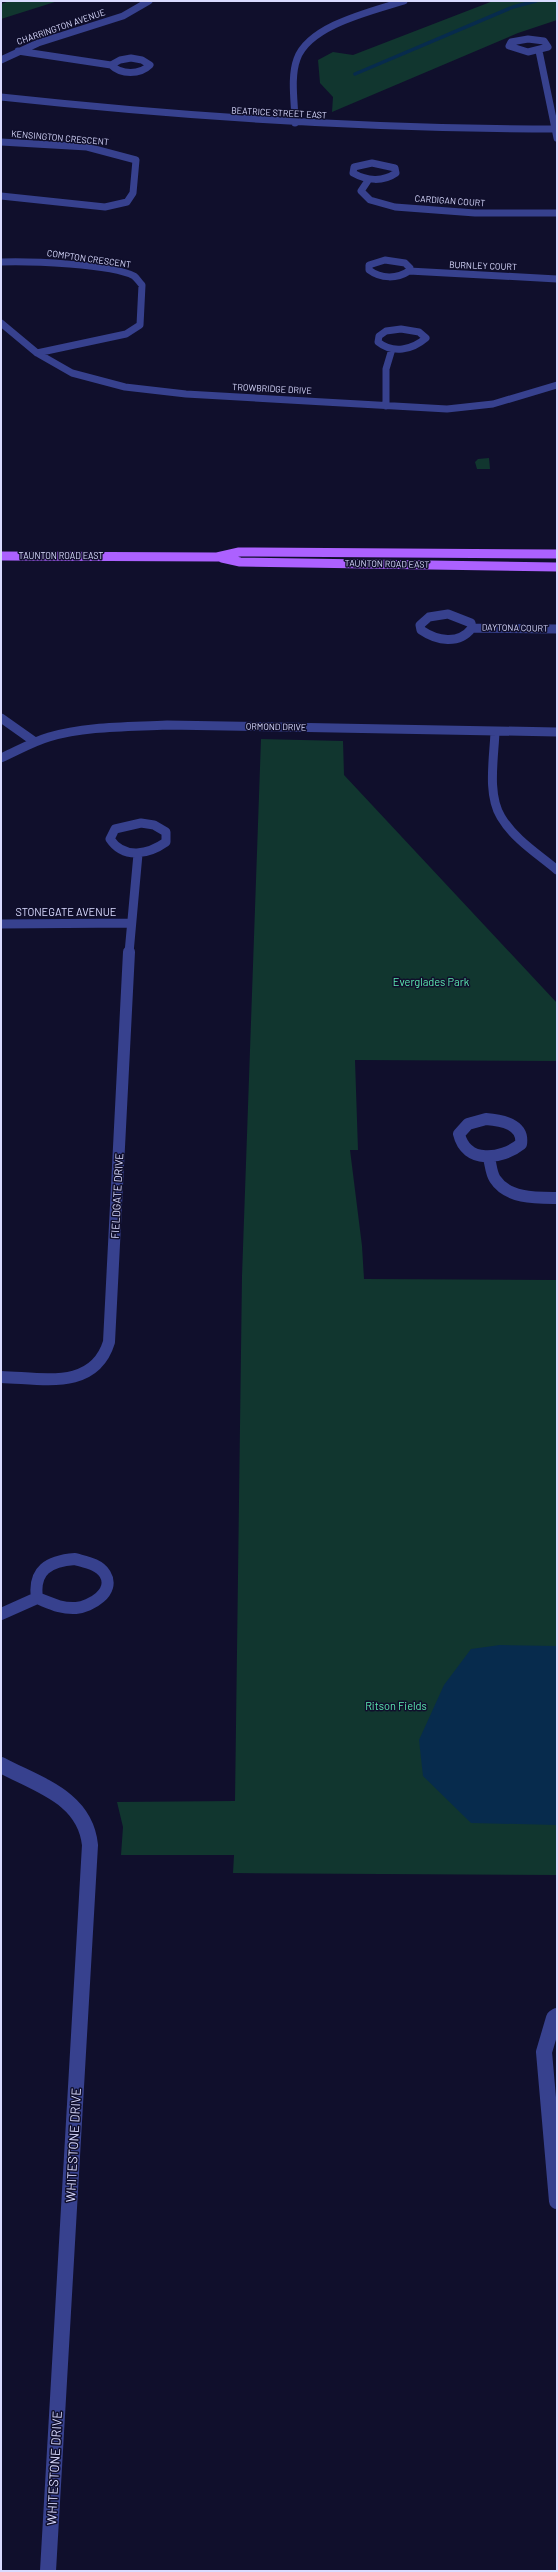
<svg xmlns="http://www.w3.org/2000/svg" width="558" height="2572" viewBox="0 0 558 2572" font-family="Barlow,sans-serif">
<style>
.green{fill:#11362f}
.water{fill:#072b4d}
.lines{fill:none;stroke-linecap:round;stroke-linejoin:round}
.stream{stroke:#072b4d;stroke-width:3.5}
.minor-far3{stroke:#37418e;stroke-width:7}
.minor-far2{stroke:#37418e;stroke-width:9}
.minor-far1{stroke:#37418e;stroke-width:12}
.minor{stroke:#37418e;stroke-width:16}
.major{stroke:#ac61ff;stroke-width:9}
.labels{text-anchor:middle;stroke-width:3;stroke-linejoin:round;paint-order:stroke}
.far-street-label{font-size:9px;fill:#dadbff;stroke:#100f2c}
.street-label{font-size:11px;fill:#dadbff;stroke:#100f2c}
.park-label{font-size:11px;fill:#5ce9b0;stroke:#100f2c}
.near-street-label{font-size:13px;fill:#dadbff;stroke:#100f2c}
</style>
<rect width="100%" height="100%" fill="#100f2c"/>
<!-- green -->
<path class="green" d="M10,1H58L1,19V4Z
M493,1H557V20L518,33L332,112L333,97L320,83L318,60L333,52L353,55Z
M489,458L490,469H477L475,462L478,459Z
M261,739L343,741L344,775L557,1003V1061L355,1060L358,1150H350L362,1246L364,1279L557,1280V1875L233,1873L234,1855H121L123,1827L117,1802L235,1801L242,1276Z"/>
<!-- water -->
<path class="water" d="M500,1645L557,1646V1825L471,1823L423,1776L419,1740L444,1685L471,1649Z"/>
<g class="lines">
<!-- stream -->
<path class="stream" d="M355,74L513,7L536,1"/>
<!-- minor-far3 -->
<path class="minor-far3" d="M528,39L544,41L548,47L528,52L509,46L511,42Z
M18,51L111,65
M539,51L557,138
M131,58L142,60L150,65C140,75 121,75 111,65L120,60Z
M1,60L38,43L123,16L149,1
M1,97C186,117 371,129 557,129
M295,123C295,103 290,78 297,59C309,25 373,11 404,1
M1,142L87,147L136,160L133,193L127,202L105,207L1,196
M372,163L395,168L396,173C383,182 367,181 353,173L354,167Z
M369,179L361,191L370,200L395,207L475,213H557
M385,260L405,263L410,268L409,271C397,279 381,279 369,270V265Z
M1,262C28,261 112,264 134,276C137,278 139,282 142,285L140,325L126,334L37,353
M409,271L557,279
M1,323L37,353L72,373L125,387L186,394L447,409L493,404L557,385
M401,329L419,332L426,338C412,350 393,354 378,342L379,336L386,331Z
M386,406V369L392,349"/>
<!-- minor-far2 -->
<path class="minor-far2" d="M448,614L471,623L472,628C459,645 437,641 421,630L420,625L429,617Z
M472,628L557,629
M1,718L35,742
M495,732C494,758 487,794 501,817C514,839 538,854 557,870
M1,758C17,751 32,742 49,737C86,726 128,727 167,725L557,732
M141,823L154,825L166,832V842C149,854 124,860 110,839L115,829Z
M1,924L131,923
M129,953L138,854"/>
<!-- minor-far1 -->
<path class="minor-far1" d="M486,1119C501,1120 524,1124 521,1144C501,1160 466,1164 459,1134L468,1124Z
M489,1158C491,1165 491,1173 495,1179C508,1199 537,1198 557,1198
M1,1377C42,1378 94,1391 109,1342L129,952
M75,1559C85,1562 99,1564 105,1574C116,1592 90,1607 76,1608C61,1609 50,1603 37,1598C33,1570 49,1561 75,1559Z
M1,1614L37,1598"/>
<!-- minor -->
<path class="minor" d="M1,1765C38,1785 85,1797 90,1845L48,2571
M557,2016L554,2018L544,2052L557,2201"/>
<!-- major -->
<path class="major" d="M1,556L217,557L239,552L557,554
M222,558L240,562L557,567"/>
</g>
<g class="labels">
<!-- far-street labels -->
<g class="far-street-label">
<text transform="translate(61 27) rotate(-19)" y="3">CHARRINGTON AVENUE</text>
<text transform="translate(279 113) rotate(3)" y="3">BEATRICE STREET EAST</text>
<text transform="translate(60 138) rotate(5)" y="3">KENSINGTON CRESCENT</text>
<text transform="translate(450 201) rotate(4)" y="3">CARDIGAN COURT</text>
<text transform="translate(89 259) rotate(8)" y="3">COMPTON CRESCENT</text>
<text transform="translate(483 266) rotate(2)" y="3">BURNLEY COURT</text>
<text transform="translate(272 389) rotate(3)" y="3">TROWBRIDGE DRIVE</text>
<text x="61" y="559">TAUNTON ROAD EAST</text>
<text transform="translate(387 564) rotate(1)" y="3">TAUNTON ROAD EAST</text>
<text transform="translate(515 628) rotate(1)" y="3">DAYTONA COURT</text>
<text transform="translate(276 727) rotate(1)" y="3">ORMOND DRIVE</text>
</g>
<!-- street labels -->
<g class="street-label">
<text x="66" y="916">STONEGATE AVENUE</text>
<text transform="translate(117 1196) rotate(-87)" y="4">FIELDGATE DRIVE</text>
</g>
<!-- park labels -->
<g class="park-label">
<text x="431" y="986">Everglades Park</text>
<text x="396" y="1710">Ritson Fields</text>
</g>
<!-- near-street labels -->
<g class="near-street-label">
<text transform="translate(73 2145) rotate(-87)" y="5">WHITESTONE DRIVE</text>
<text transform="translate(54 2468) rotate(-87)" y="5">WHITESTONE DRIVE</text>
</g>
</g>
<!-- border -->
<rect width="558" height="2572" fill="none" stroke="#dadbff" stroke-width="4"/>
</svg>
